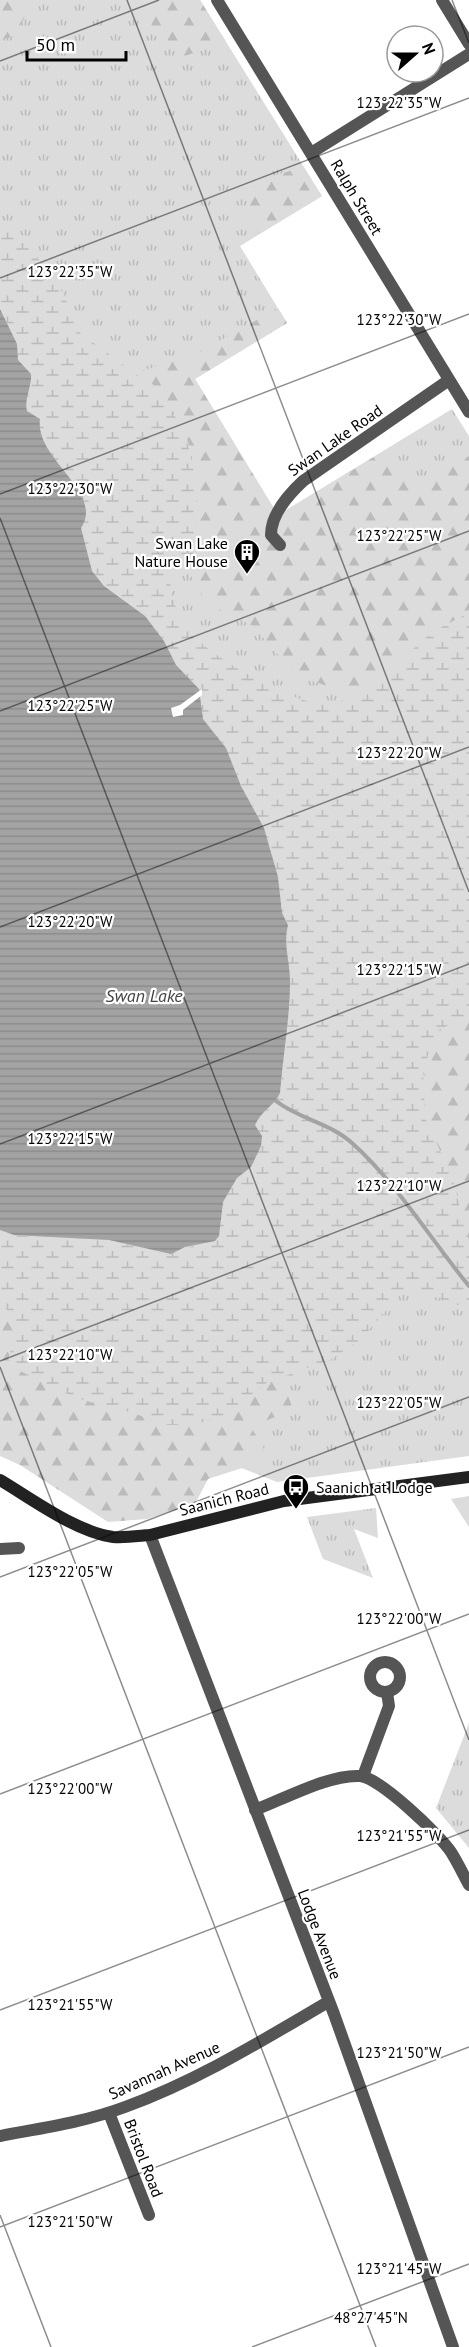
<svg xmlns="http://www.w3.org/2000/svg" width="469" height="2347" viewBox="0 0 469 2347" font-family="'PT Sans',sans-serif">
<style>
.grass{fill:url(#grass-tufts)}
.forest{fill:url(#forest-firs)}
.wetland{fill:url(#wetland-marsh)}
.water{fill:url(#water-rules)}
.pier{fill:#fff}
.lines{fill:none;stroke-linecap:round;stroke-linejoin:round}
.stream{stroke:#a3a3a3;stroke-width:4}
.street{stroke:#555;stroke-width:12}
.secondary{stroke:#222;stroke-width:12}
.ticks{fill:none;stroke:#000;stroke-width:1.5;stroke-opacity:0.45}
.labels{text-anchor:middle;stroke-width:4.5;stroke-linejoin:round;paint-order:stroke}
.street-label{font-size:16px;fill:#000;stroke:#fff}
.poi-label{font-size:16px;fill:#000;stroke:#fff;text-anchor:end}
.water-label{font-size:18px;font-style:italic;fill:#444;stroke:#fff}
.ticks-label{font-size:15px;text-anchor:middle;fill:#000;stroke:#fff;stroke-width:4.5;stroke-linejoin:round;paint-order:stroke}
</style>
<defs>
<pattern id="grass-tufts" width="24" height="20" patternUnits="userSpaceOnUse" patternTransform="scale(1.5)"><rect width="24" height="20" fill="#dcdcdc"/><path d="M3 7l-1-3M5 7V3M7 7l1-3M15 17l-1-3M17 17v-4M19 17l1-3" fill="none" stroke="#bbb"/></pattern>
<pattern id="forest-firs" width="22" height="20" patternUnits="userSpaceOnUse" patternTransform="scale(1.5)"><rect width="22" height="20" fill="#dcdcdc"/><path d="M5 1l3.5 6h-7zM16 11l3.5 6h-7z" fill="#bbb"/></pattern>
<pattern id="wetland-marsh" width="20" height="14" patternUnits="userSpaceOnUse" patternTransform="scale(1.5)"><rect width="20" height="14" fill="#dcdcdc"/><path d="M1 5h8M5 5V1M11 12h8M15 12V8" fill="none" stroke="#bbb"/></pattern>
<pattern id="water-rules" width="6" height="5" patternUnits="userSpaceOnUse" patternTransform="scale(1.5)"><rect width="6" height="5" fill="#a3a3a3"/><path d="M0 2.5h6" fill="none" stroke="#8b8b8b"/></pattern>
</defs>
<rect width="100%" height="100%" fill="#fff"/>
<!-- grass -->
<path class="grass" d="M0,0H200L322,196L240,246L287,323L195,379L278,515L452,409L469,436V1456L277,1482L0,1374Z
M469,1496V1527L451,1499Z
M376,1508L378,1538L354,1529L373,1578L323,1559L307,1517Z
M469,1723V1848L436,1808Z"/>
<!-- forest -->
<path class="forest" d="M0,0H33L15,36L0,40Z
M141,0H200L226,42L182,57L157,38Z
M303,167L322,196L259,234L246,209L257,181Z
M278,308L287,323L195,379L278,515L381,453L400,467L416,492L469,456V613L423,640L390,676L355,696L296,675L253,626L207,603L185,566C205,541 198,466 186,437C180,423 172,408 164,396C158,387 145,379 137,372L193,356Z
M469,1015V1241L452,1177L425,1118L423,1068L436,1031Z
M0,1305L9,1311L17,1332L9,1351L76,1398L137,1414L163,1425L244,1401L269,1381L294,1373L286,1389L292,1407L275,1417L251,1427L264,1449L242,1468L208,1479L195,1504L147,1519L108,1522L20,1465L0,1456Z"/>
<!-- wetland -->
<path class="wetland" d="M0,221L28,245L63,293L80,333L163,394L186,437L194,472L198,509L193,557L170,581C171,601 179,618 192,634C212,658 289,700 320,704C329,705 347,700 355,696C388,683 398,662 422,641C435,629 453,621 469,613V1015L437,1031L423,1069L425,1118L452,1177L469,1241V1309L420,1292L400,1295L360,1340L330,1360L269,1381L220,1418L190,1425H163L137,1414L76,1398L22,1372L8,1359L17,1331L9,1311L0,1305V1230L14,1235L109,1240L171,1254L219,1236L223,1202L237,1178L251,1167L262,1136L255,1125C263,1108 273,1107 280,1093L290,978L286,959L288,925L282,913L278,877L252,803L241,786L226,748L203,719L199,689L175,665L164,641L145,616L104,586L92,571L80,528C99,501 63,477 51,456C46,446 43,435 38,426C33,419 23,410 25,401C26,392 30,383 31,374L18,360L17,344L0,309Z"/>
<!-- water -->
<path class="water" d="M0,309L17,344L18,360L31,374C32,387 24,398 27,411L40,419C34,459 105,492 81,528L92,571L104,586L145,616L164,641L176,665L199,689L203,719L226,748L241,786L264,828L278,877L282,913L288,925C283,945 290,961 290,981C290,1018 283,1055 280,1093C273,1107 263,1109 255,1125L262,1136L261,1146L251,1167L237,1178L223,1202L219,1236L215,1241L185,1247L171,1254L109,1240L14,1235L0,1230Z"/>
<!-- pier -->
<path class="pier" d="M202,689V695L183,710V715L173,717L171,708L180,705Z"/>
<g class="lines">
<!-- stream -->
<path class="stream" d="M276,1101C299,1119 330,1123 352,1143C397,1183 431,1240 469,1286"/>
<!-- street -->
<path class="street" d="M217,0L469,412
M442,0L469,44
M311,153L469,54
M280,545L271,535C271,514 288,495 303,481L449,380
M150,1535L334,2014L453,2347
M0,1549L19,1548
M370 1677a15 15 0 1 1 30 0a15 15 0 1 1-30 0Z
M363,1776L389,1706L387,1692
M255,1810C284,1799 330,1774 360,1776C379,1777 440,1835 451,1852C458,1863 463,1874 469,1885
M109,2113L149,2215
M0,2136C42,2128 85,2122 125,2107C197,2081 263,2040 328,2002"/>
<!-- secondary -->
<path class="secondary" d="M0,1480C32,1499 76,1532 113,1537C125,1538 138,1536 150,1535L284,1501L469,1477"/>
</g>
<!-- ticks -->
<path class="ticks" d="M127,0L469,892M452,0L469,43M0,61L159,0M0,278L469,98M0,494L469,314M0,518L469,1740M0,711L469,531M0,927L469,747M0,1144L469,964M0,1361L469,1181M0,1367L376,2347M0,1577L469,1397M0,1794L469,1614M0,2010L469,1830M0,2215L51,2347M0,2227L469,2047M252,2347L469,2264"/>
<!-- icons -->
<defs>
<g id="building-pin" transform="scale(1.35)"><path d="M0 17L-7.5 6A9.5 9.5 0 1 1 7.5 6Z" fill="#000" stroke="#fff"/><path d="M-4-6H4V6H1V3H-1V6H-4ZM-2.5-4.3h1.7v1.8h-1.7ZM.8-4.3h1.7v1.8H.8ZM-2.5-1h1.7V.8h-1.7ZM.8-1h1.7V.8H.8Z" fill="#fff"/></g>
<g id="bus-pin" transform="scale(1.35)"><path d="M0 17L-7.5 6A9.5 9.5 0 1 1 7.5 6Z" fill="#000" stroke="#fff"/><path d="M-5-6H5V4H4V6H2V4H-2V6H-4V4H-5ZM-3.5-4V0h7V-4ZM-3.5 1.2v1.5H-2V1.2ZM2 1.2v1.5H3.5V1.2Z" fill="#fff"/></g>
</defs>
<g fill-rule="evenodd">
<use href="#building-pin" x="247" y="552"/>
<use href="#bus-pin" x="296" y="1487"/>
</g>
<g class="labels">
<!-- street labels -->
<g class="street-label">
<text transform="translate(357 197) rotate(59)" y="6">Ralph Street</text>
<text transform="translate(335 440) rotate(-35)" y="6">Swan Lake Road</text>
<text transform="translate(224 1499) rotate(-14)" y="6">Saanich Road</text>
<text transform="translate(320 1934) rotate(69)" y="6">Lodge Avenue</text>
<text transform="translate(164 2070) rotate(-24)" y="6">Savannah Avenue</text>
<text transform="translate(144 2158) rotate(69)" y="6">Bristol Road</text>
</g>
<!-- poi labels -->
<g class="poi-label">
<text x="228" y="549">Swan Lake<tspan x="228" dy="18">Nature House</tspan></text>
<text x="316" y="1493" text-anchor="start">Saanich at Lodge</text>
</g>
<!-- water labels -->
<g class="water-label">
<text x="144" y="1002">Swan Lake</text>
</g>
</g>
<g class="ticks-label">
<text x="399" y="108">123°22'35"W</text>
<text x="70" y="277">123°22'35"W</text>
<text x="399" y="325">123°22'30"W</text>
<text x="70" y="494">123°22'30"W</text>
<text x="399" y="541">123°22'25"W</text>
<text x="70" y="711">123°22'25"W</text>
<text x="399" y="758">123°22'20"W</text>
<text x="70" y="927">123°22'20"W</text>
<text x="399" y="975">123°22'15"W</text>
<text x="70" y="1144">123°22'15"W</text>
<text x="399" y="1191">123°22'10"W</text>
<text x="70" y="1360">123°22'10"W</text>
<text x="399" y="1408">123°22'05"W</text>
<text x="70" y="1577">123°22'05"W</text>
<text x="399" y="1624">123°22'00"W</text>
<text x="70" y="1794">123°22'00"W</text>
<text x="399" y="1841">123°21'55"W</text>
<text x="70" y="2010">123°21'55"W</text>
<text x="399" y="2058">123°21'50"W</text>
<text x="70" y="2227">123°21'50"W</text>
<text x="399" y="2274">123°21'45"W</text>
<text x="371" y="2323">48°27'45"N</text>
</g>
<!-- north arrow -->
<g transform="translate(415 54) rotate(69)"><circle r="28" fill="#ffffff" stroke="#999999" stroke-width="1.5"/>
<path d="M0-4.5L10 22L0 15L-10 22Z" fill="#000000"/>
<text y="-9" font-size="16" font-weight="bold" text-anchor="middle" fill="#000000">N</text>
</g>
<!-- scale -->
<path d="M27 51v9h99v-9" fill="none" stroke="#000000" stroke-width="3"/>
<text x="36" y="51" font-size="18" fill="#000000" stroke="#ffffff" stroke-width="4.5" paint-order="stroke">50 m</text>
</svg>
